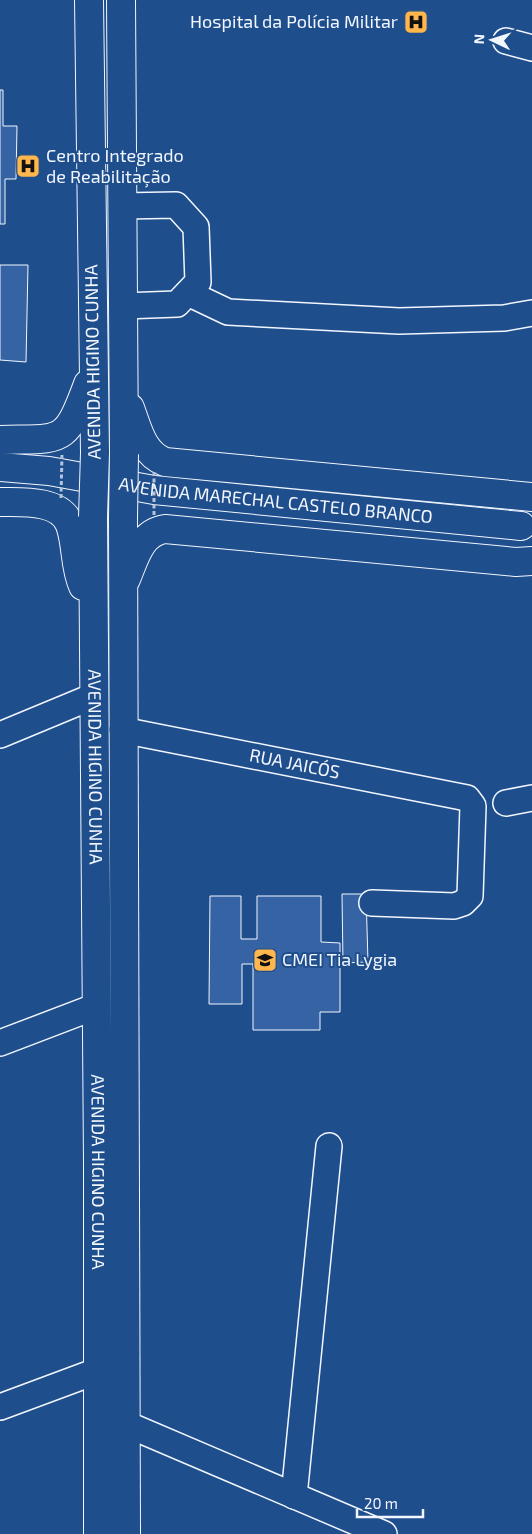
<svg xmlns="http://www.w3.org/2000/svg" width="532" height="1534" viewBox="0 0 532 1534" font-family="'Exo 2',sans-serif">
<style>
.building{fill:#3563a3;stroke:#f2f6ff}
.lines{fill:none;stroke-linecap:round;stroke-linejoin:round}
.minor-casing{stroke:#f2f6ff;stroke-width:28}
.major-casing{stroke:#f2f6ff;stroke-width:30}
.minor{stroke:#1f4e8c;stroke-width:25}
.major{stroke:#1f4e8c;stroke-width:28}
.major-bridge-casing{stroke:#f2f6ff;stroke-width:30;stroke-linecap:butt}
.path-bridge{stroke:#b3c4dc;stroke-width:3;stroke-dasharray:4 2.5;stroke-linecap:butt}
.major-bridge{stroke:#1f4e8c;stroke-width:28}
.labels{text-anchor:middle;stroke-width:4;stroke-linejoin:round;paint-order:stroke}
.poi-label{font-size:18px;fill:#f2f6ff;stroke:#1f4e8c;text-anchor:start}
.street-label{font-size:18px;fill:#f2f6ff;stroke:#1f4e8c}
</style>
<rect width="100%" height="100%" fill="#1f4e8c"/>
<!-- building -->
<path class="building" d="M0,90H3V126H17L16,179H5V224H0Z
M0,265H28L26,362L0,360Z
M342,894H366L368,962L343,963Z
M210,896H241V939H257V896H321V942L340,943V1012H320V1030H253V964H242V1004H209Z"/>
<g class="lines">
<!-- minor casing -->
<g class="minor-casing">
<g id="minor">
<path d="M506,41L532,48"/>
<path d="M122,206L176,205L196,227L198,282L177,304L123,306"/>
<path d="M188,293L228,312L399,321L504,318L532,313"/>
<path id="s1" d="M122,730L467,798L473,806L470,896L463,903L454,906L372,903"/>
<path d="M0,735L94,696"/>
<path d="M506,803L532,798"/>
<path d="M0,1043L97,1006"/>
<path d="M0,1407L97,1371"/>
<path d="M126,1424L384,1534"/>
<path d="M294,1496L329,1146"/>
</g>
</g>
<!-- major casing -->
<g class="major-casing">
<g id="major">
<path d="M89,0L95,453"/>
<path d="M121,0L124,454"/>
<path d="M130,408C138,429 142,453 165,462L532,497"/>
<path d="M0,440C63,438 65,446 88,384"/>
<path id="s2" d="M0,467L49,471L154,490L521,526"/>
<path d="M0,502C21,502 61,499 70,525C77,544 74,566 83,586"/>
<path id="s3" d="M93,517L98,1164V1534"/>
<path d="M123,518L126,1534"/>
<path d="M126,579C135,558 140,533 165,529L516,562L532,561"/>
</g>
</g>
<!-- minor -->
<use href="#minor" class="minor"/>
<!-- major -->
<use href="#major" class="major"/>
<!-- major-bridge casing -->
<g class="major-bridge-casing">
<path id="major-bridge" d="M93,517L95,453
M123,518L124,454"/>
</g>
<!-- path-bridge -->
<path class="path-bridge" d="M61,498L62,453
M154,515V471"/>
<!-- major-bridge -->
<use href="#major-bridge" class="major-bridge"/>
</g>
<!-- icons -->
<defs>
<g id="hospital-square" transform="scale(1.25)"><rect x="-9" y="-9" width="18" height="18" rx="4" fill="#ffb74d" stroke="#1f4e8c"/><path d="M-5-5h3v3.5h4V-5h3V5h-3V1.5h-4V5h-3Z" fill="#111"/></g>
<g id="school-square" transform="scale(1.25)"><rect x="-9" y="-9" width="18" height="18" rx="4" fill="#ffb74d" stroke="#1f4e8c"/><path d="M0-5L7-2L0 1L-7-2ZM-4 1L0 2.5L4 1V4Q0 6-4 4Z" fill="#111"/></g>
</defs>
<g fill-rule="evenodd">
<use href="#hospital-square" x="416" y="22"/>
<use href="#hospital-square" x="28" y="166"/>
<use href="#school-square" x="265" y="960"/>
</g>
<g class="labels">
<!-- poi labels -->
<g class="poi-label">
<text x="398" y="28" text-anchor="end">Hospital da Polícia Militar</text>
<text x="46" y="162">Centro Integrado<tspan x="46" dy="21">de Reabilitação</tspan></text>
<text x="282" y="966">CMEI Tia Lygia</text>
</g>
<!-- street labels -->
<g class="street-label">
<text transform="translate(93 362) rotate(-91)" y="6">AVENIDA HIGINO CUNHA</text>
<text dy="6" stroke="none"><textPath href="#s2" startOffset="278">AVENIDA MARECHAL CASTELO BRANCO</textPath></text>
<text dy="6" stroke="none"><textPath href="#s1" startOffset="176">RUA JAICÓS</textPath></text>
<text dy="6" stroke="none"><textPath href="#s3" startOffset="250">AVENIDA HIGINO CUNHA</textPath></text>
<text dy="6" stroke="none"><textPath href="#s3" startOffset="655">AVENIDA HIGINO CUNHA</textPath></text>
</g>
</g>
<!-- north arrow -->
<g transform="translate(492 40) rotate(274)" stroke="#1f4e8c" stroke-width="4" paint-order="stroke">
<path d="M0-4L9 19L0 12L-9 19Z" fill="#f2f6ff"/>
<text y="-8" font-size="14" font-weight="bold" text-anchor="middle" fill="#f2f6ff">N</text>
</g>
<!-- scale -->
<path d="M357 1509v8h66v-8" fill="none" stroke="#f2f6ff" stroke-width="2.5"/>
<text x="364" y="1509" font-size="15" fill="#f2f6ff" stroke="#1f4e8c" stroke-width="4" paint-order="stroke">20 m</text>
</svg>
